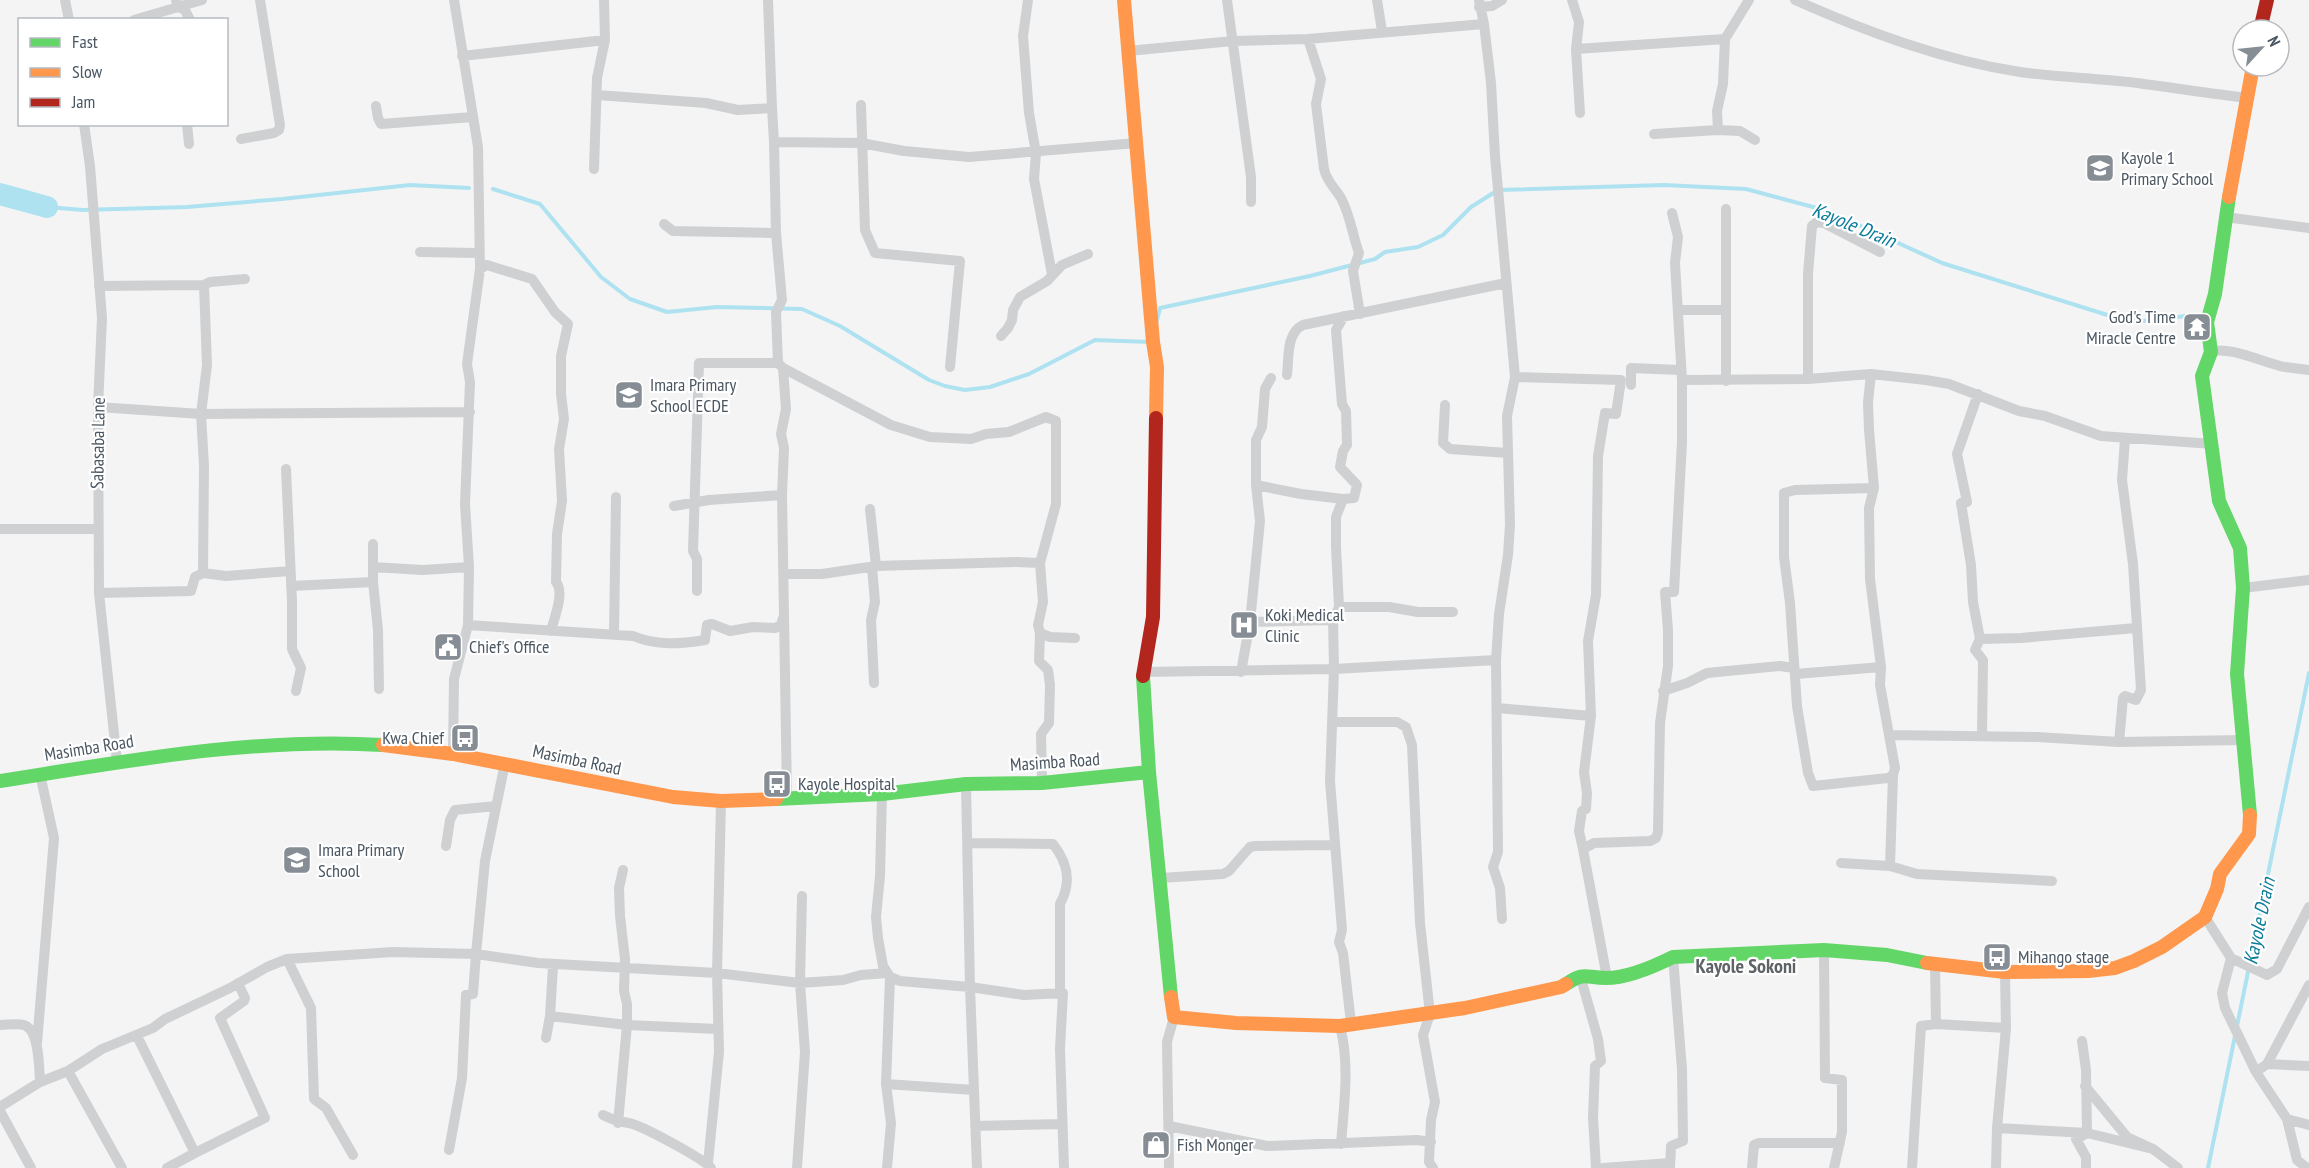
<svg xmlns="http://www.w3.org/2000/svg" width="2309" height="1168" viewBox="0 0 2309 1168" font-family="'PT Sans Narrow',sans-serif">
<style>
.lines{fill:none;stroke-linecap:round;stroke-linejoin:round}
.stream{stroke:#aee2f0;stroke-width:4}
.river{stroke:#aee2f0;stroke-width:22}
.street{stroke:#ced0d2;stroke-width:10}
.fast{stroke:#63d668;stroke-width:14}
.slow{stroke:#ff974d;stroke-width:14}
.jam{stroke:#b3261e;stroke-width:14}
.labels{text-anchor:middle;stroke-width:4.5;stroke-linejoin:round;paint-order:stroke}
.poi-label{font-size:18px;fill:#4a5661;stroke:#fff;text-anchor:start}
.street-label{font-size:18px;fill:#4a5661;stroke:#fff}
.water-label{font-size:20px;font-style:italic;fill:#0c7c9b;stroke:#fff}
.neighbourhood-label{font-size:20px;font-weight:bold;fill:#5f6368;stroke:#fff}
</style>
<rect width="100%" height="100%" fill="#f4f4f4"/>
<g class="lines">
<!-- stream -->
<path class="stream" d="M493,189L540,204L601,277L630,299L667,312L717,307L802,309L840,326L929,380L945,386L965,390L990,387L1029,374L1095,340L1150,342
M47,207L83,210L187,207L282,199L410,185L469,188
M1157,320L1160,308L1310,276L1375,259L1385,252L1418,247L1443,235L1471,207L1498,190L1664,185L1746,189L1828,211L1942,263L2117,318L2143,321L2186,316L2200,319
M2237,1026L2309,673
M2208,1168L2235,1036"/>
<!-- river -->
<path class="river" d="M0,194L47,207"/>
<!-- street -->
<path class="street" d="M65,0L69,20
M176,0L178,7L185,10L190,20
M768,0L772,108
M1028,0L1023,36L1029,113L1036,153L1034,179L1052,274
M1227,0L1251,177V202
M1377,0L1382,31
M1479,0L1484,24L1491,83L1495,156L1515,377L1507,416L1510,524L1508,555L1499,614L1496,660L1498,852L1493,867L1500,888L1502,919
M1572,0L1579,22L1576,49
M1795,0C1867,32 1942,60 2020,72C2056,77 2093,78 2129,82C2168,87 2207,93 2247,98
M1479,7L1492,6L1502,0
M134,20L202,0
M1308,39L1321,79L1316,104L1324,169C1327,182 1335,188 1341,198C1351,217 1352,234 1359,253L1353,271L1360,314
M1725,39L1723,84L1717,111L1718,130L1740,131L1755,140
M1128,51L1233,41L1308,39L1484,24
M462,56L605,40
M597,95L706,103L738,110L772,108L774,142L861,143L904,151L969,157L1137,143
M861,105L865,230L875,253L960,261L950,367
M376,106L378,118L381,124L473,117
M1580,113L1576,49L1725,39L1749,0
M84,124L90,166L102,318L98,407L99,593L117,762
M187,124L189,144
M1654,134L1718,130
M241,139L274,133L279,130L280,125L260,0
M774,142L776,233L782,300L776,312L778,363L783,368L786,409L781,434L784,448L782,495L787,797
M594,169L597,78L605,40L604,0
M2225,217L2309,228
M664,224L673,231L776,233
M420,252L478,253
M480,269L487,265L532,279L555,312L568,324L561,356V394L564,419L559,449L562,501L557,534L556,582C565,593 554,618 551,631
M245,279L210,282L204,285L207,365L201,414L204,466L203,573L226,576L290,571
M99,286L204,285
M1678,310H1724
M1344,316L1336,330L1342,404L1346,411L1347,445L1343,451L1340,467L1357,485L1354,498L1343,499L1336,517V547L1339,607L1333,620L1334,669L1330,781L1342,930L1339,942L1343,953L1351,1023
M1001,336L1008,328L1012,320L1013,310L1020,297L1047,281L1062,265L1088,254
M2211,352C2228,345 2267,364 2285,367C2293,368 2301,369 2309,370
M783,368L891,425L930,437L971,439L986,434L1009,432L1046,417L1056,421V504L1040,563
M1871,374L1868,402L1869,430L1874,488L1869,508L1870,579L1881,667L1880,685L1895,768L1893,775L1888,778L1813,786L1808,773L1797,706L1790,603L1784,557V493L1795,490L1874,488
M1287,375C1289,358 1286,333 1303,325L1506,283
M1515,377L1621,380L1616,414L1605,413L1598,456L1596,595L1588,641L1591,716L1584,772L1587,793L1586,809L1582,811L1579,831L1583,849
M1808,379V274L1812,226L1817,222L1824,223L1880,252
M1682,380L1808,379L1871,374L1926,380L1949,384L2019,411L2045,416L2101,436L2213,444
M1726,381V209
M1631,385V368L1680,370
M1978,394L1957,454L1967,502L1961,503L1971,565L1973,602L1980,639L1975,650L1983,660L1982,735
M1445,405L1443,443L1450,449L1508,453
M98,407L201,414L470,412
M286,469L292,601V649L301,668L296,691
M1256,485L1301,494L1343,499
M674,506L709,500L782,495
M870,509L876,566
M0,529H97
M373,544V582L378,630L379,689
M373,567L423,570L469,567
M872,567L875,602L871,620L874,683
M785,574H822L876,566L1015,562L1040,563L1043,602L1038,625L1040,633L1050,637L1075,638
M291,586L373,582
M2243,588L2309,580
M697,591V559L693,551L699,363H778
M99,593L191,591L195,577L203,573
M1339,607H1389L1418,612H1453
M1250,622L1333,620
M468,625L633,636C657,646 681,644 705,640L707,625L712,624L730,631L753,627L775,628L781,625L783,618
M1040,633L1039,661L1048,670L1050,685L1049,723L1041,734L1042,783
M614,635L616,497
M1980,639L2021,638L2136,628
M1143,672L1334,669L1496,660
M1241,672L1250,622L1260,521L1256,485V440L1262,427L1265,389L1271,378
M1796,674L1881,667
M1663,691L1687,683L1707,673L1780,666L1794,668
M1497,708L1591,716
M1333,722H1397L1406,727L1412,745L1420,923L1430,1014L1423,1035L1435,1102L1431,1120L1429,1162L1433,1168
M1889,735L2037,737L2119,742L2243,740
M2119,742L2123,698L2125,696L2136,700L2141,690L2133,564L2122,480L2125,439
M453,754L454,679L468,625L469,567L465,504L470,382L467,364L480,269L478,147L454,0
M966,784L970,987L977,1168
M882,794L880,876L876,917L878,938L883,966L890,977L900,981L970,987L1024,995L1063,993L1060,1049L1064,1168
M968,843L1053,844C1068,863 1072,882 1060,904V992
M446,846L450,820L455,810L496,806
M1841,863L1890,866L1917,874L2052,881
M1890,866L1893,775
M1160,878L1223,874L1229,871L1250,847L1255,846L1335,845
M2205,917L2231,958L2267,975L2277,969L2309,907
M1824,950L1825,1078L1842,1080V1132L1834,1168
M2231,958L2222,993L2225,1008L2256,1072L2287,1119L2297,1160L2307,1168
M287,959L311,1008L314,1099L326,1108L353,1155
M555,964L553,967L550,1016L627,1025L718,1029
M1580,975L1598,1039L1601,1061L1595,1066L1593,1118L1596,1168
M1607,978L1583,849L1594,843L1650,841L1656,838L1658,832L1660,723L1668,666V630L1665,592H1674L1682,442V380L1675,263L1678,237L1672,213
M1936,1024L2006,1028
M0,1025C7,1025 17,1023 24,1025C40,1030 39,1069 40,1082
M1340,1026C1350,1064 1344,1105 1341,1144
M137,1036L195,1153L265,1118L220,1018L244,1001L245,998L238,983
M546,1038L550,1016
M2082,1041L2086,1070L2087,1133L2076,1139L2086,1157V1168
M37,1043L54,838L40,774
M2267,1064L2309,1066
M68,1071L122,1168
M2256,1072L2267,1064L2309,985
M886,1084L890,977
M2085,1086L2127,1137L2153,1149L2178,1168
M0,1107L40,1082L68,1071L102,1049L153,1028L165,1019L230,988L267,967L287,959L393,952L476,954L485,861L505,763
M0,1111L31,1168
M603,1115C613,1120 618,1121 629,1123C641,1125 704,1159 711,1168
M2287,1119L2309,1125
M618,1123L627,1025V1004L624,991L625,959L620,916L619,888L623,870
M975,1126L1062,1124
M1169,1126L1267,1146L1417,1140L1431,1142
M1997,1128L2087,1133L2153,1149
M449,1150L462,1078L466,995L473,994L476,954L538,963L717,973L800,983L843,980L861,975L887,973
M708,1163L719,1052L717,973L721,801
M167,1168L195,1153
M797,1168L805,1052L800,983L802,896
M887,1168L891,1123L886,1084L974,1090
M1169,1168L1167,1042L1174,1017
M1603,1168L1670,1163
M1670,1168L1671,1146L1683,1141L1682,1069L1673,957
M1752,1168L1754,1145L1759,1143H1840
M1912,1168L1921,1026L1936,1024L1935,964
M1996,1168L1997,1128L2006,1028L2005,972"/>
<!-- fast -->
<path class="fast" d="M2229,197L2215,294L2207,322L2211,352L2202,376L2219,501L2240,548L2243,588L2237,674L2250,815
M1143,676L1149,772L1171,997
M0,781C127,761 254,737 383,745
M776,799L882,794L966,784L1042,783L1149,772
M1566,984C1586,971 1585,978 1606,978C1627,978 1655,966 1673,957L1824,950L1887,955L1927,963"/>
<!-- slow -->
<path class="slow" d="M1124,0L1153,342L1157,367L1156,418
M2229,197L2253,66
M383,745L453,754L673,797L721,801L776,799
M1927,963L2005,972L2088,971L2115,968L2134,961L2162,947L2205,917L2217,889L2220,874L2249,834L2250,815
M1171,997L1174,1017L1236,1023L1340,1026L1465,1008L1561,987L1566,984"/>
<!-- jam -->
<path class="jam" d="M2260,30L2267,0
M1143,676L1153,617L1156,418"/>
</g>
<!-- icons -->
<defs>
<g id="school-square" transform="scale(1.5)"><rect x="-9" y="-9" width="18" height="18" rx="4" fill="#868d94" stroke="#fff"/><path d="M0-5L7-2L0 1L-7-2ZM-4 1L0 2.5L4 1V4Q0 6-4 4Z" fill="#fff"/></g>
<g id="temple-square" transform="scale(1.5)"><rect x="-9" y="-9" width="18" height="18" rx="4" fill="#868d94" stroke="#fff"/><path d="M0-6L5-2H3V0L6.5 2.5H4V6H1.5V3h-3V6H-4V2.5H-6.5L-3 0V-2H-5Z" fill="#fff"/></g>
<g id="hospital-square" transform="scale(1.5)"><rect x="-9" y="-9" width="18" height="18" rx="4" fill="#868d94" stroke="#fff"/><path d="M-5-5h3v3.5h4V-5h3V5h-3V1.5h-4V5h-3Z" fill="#fff"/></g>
<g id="civic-square" transform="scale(1.5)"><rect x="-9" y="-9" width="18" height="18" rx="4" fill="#868d94" stroke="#fff"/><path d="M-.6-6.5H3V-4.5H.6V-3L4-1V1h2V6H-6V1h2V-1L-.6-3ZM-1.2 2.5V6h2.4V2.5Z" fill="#fff"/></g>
<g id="bus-square" transform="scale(1.5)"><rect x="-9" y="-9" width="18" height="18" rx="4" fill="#868d94" stroke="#fff"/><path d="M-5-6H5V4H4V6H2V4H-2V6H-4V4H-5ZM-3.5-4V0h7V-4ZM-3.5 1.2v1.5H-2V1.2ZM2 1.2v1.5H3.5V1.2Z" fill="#fff"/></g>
<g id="shop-square" transform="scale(1.5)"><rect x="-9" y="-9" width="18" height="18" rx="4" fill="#868d94" stroke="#fff"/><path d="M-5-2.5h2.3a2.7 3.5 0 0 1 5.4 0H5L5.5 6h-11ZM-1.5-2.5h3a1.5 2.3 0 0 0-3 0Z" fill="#fff"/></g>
</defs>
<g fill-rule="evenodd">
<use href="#school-square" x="2100" y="168"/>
<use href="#temple-square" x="2197" y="327"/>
<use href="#school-square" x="629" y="395"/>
<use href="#hospital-square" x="1244" y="625"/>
<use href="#civic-square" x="448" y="647"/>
<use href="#bus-square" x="465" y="738"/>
<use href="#bus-square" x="777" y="784"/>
<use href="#school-square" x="297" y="860"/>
<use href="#bus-square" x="1997" y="957"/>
<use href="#shop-square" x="1156" y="1145"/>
</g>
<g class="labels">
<!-- poi labels -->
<g class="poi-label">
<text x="2121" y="164">Kayole 1<tspan x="2121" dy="21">Primary School</tspan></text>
<text x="2176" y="323" text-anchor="end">God's Time<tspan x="2176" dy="21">Miracle Centre</tspan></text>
<text x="650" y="391">Imara Primary<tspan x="650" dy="21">School ECDE</tspan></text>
<text x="1265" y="621">Koki Medical<tspan x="1265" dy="21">Clinic</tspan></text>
<text x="469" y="653">Chief's Office</text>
<text x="444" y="744" text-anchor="end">Kwa Chief</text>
<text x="798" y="790">Kayole Hospital</text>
<text x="318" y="856">Imara Primary<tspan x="318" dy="21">School</tspan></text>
<text x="2018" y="963">Mihango stage</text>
<text x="1177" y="1151">Fish Monger</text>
</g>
<!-- street labels -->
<g class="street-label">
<text transform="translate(98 443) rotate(-89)" y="6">Sabasaba Lane</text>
<text transform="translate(89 748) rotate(-9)" y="6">Masimba Road</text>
<text transform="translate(577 760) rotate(12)" y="6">Masimba Road</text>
<text transform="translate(1055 762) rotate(-4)" y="6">Masimba Road</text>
</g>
<!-- water labels -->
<g class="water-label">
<text transform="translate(1854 225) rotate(22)" y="7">Kayole Drain</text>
<text transform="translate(2259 921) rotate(-78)" y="7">Kayole Drain</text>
</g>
<!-- neighbourhood labels -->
<g class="neighbourhood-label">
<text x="1746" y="973">Kayole Sokoni</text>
</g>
</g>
<!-- legend -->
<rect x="18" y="18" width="210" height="108" fill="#ffffff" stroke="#b7bbc0" stroke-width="1.5"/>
<rect x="30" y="38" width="30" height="9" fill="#63d668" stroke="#b7bbc0" stroke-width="1.5"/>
<text x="72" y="48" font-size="18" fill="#4a5661">Fast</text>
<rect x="30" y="68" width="30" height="9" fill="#ff974d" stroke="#b7bbc0" stroke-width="1.5"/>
<text x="72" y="78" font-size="18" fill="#4a5661">Slow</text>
<rect x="30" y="98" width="30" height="9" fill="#b3261e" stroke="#b7bbc0" stroke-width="1.5"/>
<text x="72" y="108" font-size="18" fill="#4a5661">Jam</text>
<!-- north arrow -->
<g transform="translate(2261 48) rotate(63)"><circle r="28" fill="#ffffff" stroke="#b7bbc0" stroke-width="1.5"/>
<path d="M0-4.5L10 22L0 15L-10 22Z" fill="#868d94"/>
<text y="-9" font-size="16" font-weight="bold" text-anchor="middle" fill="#4a5661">N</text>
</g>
</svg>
